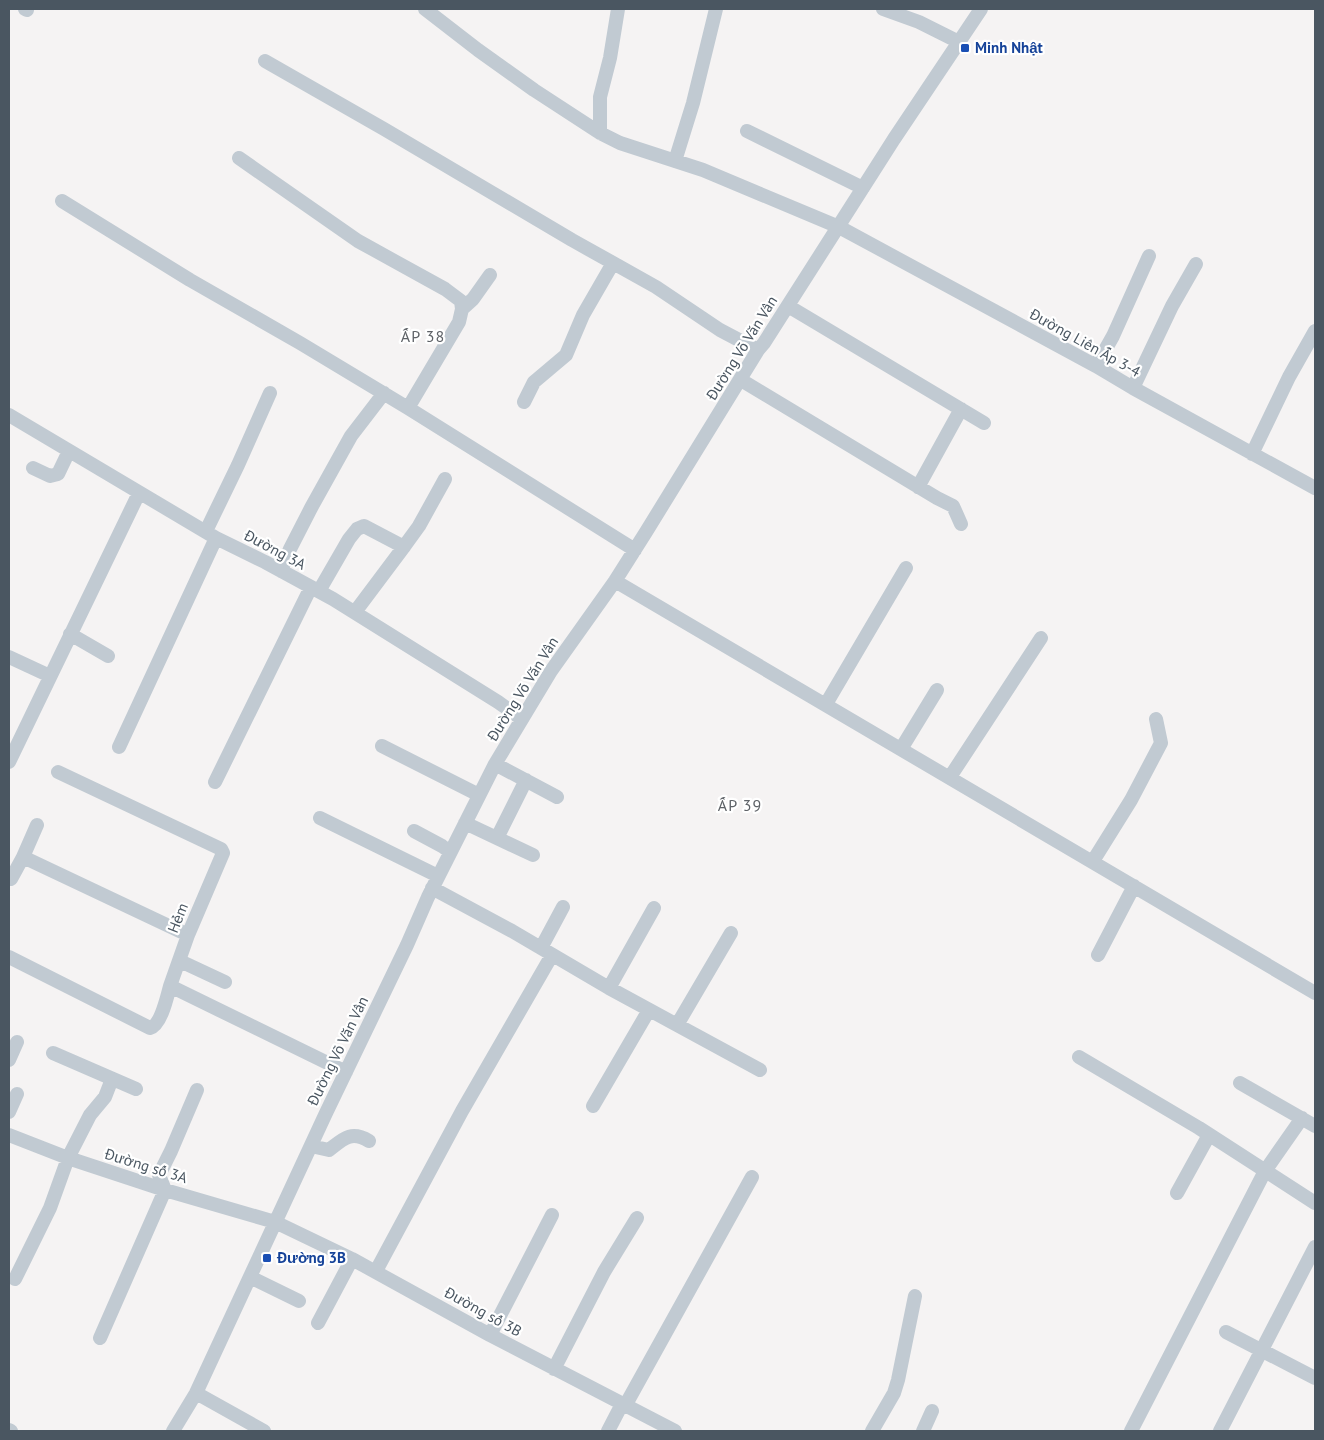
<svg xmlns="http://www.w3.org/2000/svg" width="1324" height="1440" viewBox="0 0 1324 1440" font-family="'PT Sans',sans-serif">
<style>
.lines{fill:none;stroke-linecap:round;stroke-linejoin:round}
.minor{stroke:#c1cad2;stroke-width:14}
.transit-dot{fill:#1a4fb4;stroke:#fff;stroke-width:2}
.labels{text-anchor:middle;stroke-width:4.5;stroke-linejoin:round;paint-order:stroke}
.transit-label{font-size:15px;font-weight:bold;fill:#164399;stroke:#fff;text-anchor:start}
.street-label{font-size:15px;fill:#4a5661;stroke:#fff}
.neighbourhood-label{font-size:16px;letter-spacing:1px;fill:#5f6368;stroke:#fff}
</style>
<rect width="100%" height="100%" fill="#f5f3f3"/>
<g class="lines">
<!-- minor -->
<path class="minor" d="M25,9L27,10
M425,9L478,50L534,90L600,133L620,143L703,170L839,227L1096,366L1133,388L1315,488
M883,9L919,22L959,42
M265,61L384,129L572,240L656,287L720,330L758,350
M747,131L863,188
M600,133V97L610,58L618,9
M239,158L358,241L445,289L461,301L462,309L459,322L408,408
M675,161L693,103L716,9
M62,201L190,280L300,343L408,408L635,550
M788,306L984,423
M462,309L473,299L490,275
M1096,366L1113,336L1149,256
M741,380L937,498L953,506L961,524
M1133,388L1172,306L1196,264
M524,402L534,382L566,355L583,315L613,263
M9,415L216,538L265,562L333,599L498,702L522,719
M1252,454L1289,377L1315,331
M33,468L50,476L58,474L69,451
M918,487L961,409
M206,531L238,465L270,393
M281,571L290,549L311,508L351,436L384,393
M615,581L1315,993
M319,591L349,539L357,529L364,526L404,547
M355,612L403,548L419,526L445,479
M70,634L108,656
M9,657L50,676
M826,704L906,568
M382,746L479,795
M119,747L216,538
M901,749L937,690
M9,762L139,493
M495,764L557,797
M58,772L221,849L223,853L188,935L170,986L346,1072
M950,777L1041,638
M215,782L311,587
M320,818L438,876
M465,823L533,855
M414,831L442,846L450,852
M497,838L526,780
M23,857L188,935
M1093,861L1131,800L1161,743L1156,719
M11,879L23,857L37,825
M432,888L512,931L609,988L760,1070
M541,948L563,907
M1098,955L1134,886
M9,957L150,1028C161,1025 167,997 170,986
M180,961L225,982
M609,988L654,908
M677,1025L731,933
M53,1053L136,1089
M1079,1057L1199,1128L1315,1203
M9,1060L17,1042
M1240,1083L1315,1126
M593,1106L649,1010
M9,1112L17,1094
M9,1135L68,1158L165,1190L275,1222L352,1259L490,1335L675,1431
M311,1146L329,1150C343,1139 351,1130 369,1141
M1177,1193L1209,1135
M376,1271L462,1111L552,955
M250,1277L299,1301
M15,1279L50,1208L68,1158L90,1115L105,1097L112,1079
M318,1323L352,1259
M1226,1332L1315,1378
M490,1335L552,1215
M100,1338L165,1190L159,1175L171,1151L197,1090
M554,1369L604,1272L637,1218
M196,1393L264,1431
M625,1406L752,1177
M9,1430L11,1431
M173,1431L196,1393L326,1113L407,945L428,897L495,764L551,671L615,581L646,532L758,350L764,343L894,139L981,9
M608,1431L622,1404
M872,1431L894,1393L898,1380L915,1296
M923,1431L932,1411
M1131,1431L1265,1171L1302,1118
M1220,1431L1315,1247"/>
</g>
<!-- markers -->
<g class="transit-dot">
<rect x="960" y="43" width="10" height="10" rx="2.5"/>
<rect x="262" y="1253" width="10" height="10" rx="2.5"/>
</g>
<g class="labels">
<!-- transit labels -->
<g class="transit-label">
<text x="975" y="53">Minh Nhật</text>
<text x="277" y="1263">Đường 3B</text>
</g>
<!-- street labels -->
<g class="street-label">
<text transform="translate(1085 343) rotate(29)" y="5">Đường Liên Ấp 3-4</text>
<text transform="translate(742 348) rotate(-58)" y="5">Đường Võ Văn Vân</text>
<text transform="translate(275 550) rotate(28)" y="5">Đường 3A</text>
<text transform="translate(523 689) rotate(-58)" y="5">Đường Võ Văn Vân</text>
<text transform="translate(178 918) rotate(-68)" y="5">Hẻm</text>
<text transform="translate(338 1051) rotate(-64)" y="5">Đường Võ Văn Vân</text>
<text transform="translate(146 1166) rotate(17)" y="5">Đường số 3A</text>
<text transform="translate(483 1312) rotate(29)" y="5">Đường số 3B</text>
</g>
<!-- neighbourhood labels -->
<g class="neighbourhood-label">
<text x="423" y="342">ẤP 38</text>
<text x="740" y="811">ẤP 39</text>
</g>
</g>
<!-- border -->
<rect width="1324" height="1440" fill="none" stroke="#4a5661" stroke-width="20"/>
</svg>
